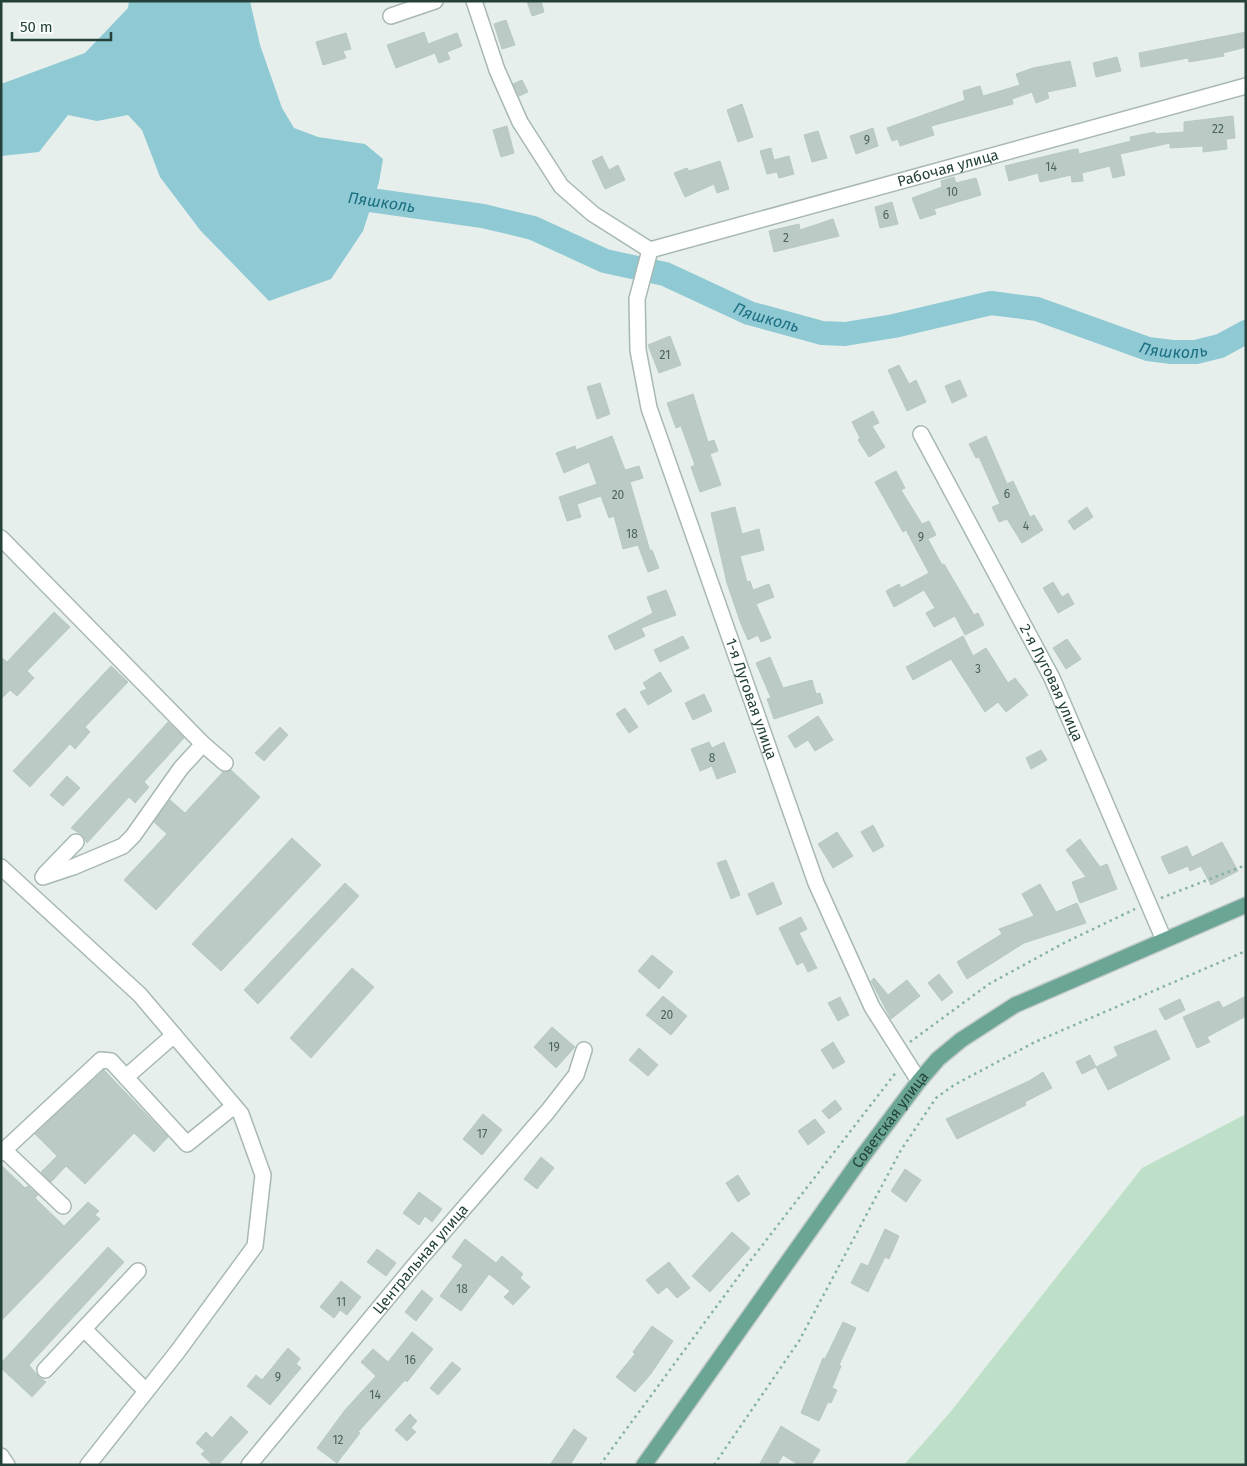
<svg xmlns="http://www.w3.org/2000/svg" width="1247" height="1466" viewBox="0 0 1247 1466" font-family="'Fira Sans',sans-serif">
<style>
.green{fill:#bfe0c8}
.water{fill:#8ec9d4}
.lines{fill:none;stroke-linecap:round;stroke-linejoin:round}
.river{stroke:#8ec9d4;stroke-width:24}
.building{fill:#bbcac4;stroke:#b8c9c2}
.minor-casing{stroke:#a8b8b2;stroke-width:18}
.major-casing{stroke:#c2cac8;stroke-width:18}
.path{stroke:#86b3a5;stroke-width:2.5;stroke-dasharray:2.5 4;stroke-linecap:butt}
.minor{stroke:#fff;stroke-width:15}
.major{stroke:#6aa596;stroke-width:15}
.labels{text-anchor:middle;stroke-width:4.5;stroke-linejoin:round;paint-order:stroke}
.number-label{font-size:12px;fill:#4a645c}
.street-label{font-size:15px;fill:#24423a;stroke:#f7fbf9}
.water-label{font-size:16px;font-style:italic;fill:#1c6f80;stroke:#f7fbf9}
</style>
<rect width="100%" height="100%" fill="#e6efeb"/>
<!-- green -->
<path class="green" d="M1246,1114V1465H904L952,1410L1142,1168Z"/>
<!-- water -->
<path class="water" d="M129,1H250L260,45L282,108L294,128L318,137L365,144L383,159L379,182L363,231L331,279L269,301L200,230L160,177L142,130L128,115L97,121L68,115L39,152L1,156V84L85,53L128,8Z"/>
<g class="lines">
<!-- river -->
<path class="river" id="s1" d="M342,196L483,216L533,228L605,261L665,274L749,313L822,333L845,334L894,326L991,303L1037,309L1148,349L1172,352H1196L1220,346L1246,332"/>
</g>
<!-- building -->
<path class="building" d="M527,1H541L544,12L532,16Z
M506,20L515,45L502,49L494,24Z
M424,32L428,44L457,33L462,46L447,52L450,59L439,63L435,53L396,68L387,45Z
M1246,32V47L1223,53L1224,56L1189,62L1188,58L1141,67L1139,53Z
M346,33L351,49L343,51L346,58L323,65L316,42Z
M1117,57L1121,71L1096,77L1093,63Z
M1070,61L1076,86L1047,92L1049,98L1036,103L1032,92L1012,99L1013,104L931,126L934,135L900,146L898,139L892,141L887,128L965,100L963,91L980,86L983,96L1020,85L1016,74L1033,68Z
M522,80L528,92L519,96L513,84Z
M742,104L753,137L738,142L727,110Z
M1233,116L1235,138L1226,139L1227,149L1203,152V146L1170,148V143L1120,154L1125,175L1113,178L1110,166L1082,173L1083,181L1072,182L1071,175L1040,182L1038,173L1009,181L1005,166L1071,150L1078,149L1079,154L1131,141L1130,137L1155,132V134L1184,132V122Z
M507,126L514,153L501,157L493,130Z
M873,128L878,146L856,154L850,136Z
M818,131L827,158L812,162L804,135Z
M771,148L774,160L789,156L794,174L779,178L777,172L767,174L760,151Z
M602,156L609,170L618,165L625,180L605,189L592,161Z
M720,161L729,189L717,193L714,184L685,197L674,173L687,168L689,171Z
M954,177L956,183L976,178L981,195L934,209L936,214L920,219L912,198L942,187L941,181Z
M892,202L898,224L880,228L875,207Z
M833,219L839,236L774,252L769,231L799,224L800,230Z
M670,336L681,365L659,373L648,345Z
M899,365L909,384L916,380L926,402L907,411L888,370Z
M960,380L967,396L952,403L945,386Z
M600,383L610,414L597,419L587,387Z
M693,394L708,442L714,440L718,451L710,454L721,485L700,492L691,467L695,465L681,426L676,428L667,403Z
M873,411L879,423L872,426L885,447L869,457L858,440L860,438L852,422Z
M612,436L625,470L639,466L643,478L630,482L650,551L652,550L659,568L648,572L638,545L623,549L614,516L609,518L601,496L577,504L581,517L567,521L559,497L597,484L589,462L564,473L556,453L575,446L576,450Z
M986,436L1007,484L1013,481L1030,517L1034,515L1043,530L1022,543L1007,519L999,522L992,507L1000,504L979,457L976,458L969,444Z
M896,471L905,488L901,490L922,524L929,521L936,535L928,539L942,565L944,564L974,615L978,613L984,625L965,635L955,616L934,627L926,613L935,608L924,590L894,607L886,591L899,584L901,588L929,573L906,530L903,532L875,482Z
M735,507L742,534L759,529L764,550L740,556L747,582L750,581L753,590L769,584L774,597L756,604L771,638L761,642L758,635L748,640L741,624L727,583L711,513Z
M1087,507L1093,517L1074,530L1068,521Z
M1053,582L1062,597L1068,593L1074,604L1058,613L1043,588Z
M666,590L676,615L641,628L645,636L615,650L608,636L653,613L647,597Z
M54,612L70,627L27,671L34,678L17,696L10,690L1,699V657L7,662Z
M683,636L689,648L660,662L654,650Z
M963,636L973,656L986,648L1008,683L1015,678L1028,695L1006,712L998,702L985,712L951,659L913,680L906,667Z
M1067,639L1081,659L1066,669L1053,648Z
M770,657L783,688L812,680L816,694L820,693L823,703L774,719L767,699L771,698L756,663Z
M111,666L128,682L85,727L90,732L75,749L70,744L30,787L13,771Z
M660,672L672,691L648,705L640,692L647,689L643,683Z
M704,694L712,711L693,720L685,703Z
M625,708L638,727L629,733L616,714Z
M818,716L833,740L815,751L808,740L795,748L788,736Z
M168,722L184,738L144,782L149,787L135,803L129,797L87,843L82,835L71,828Z
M280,727L288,735L264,761L255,753Z
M709,742L712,748L724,742L736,772L717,779L712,766L700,771L691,749Z
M1041,750L1047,760L1031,769L1026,758Z
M231,770L260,797L156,910L124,880L167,834L154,822L170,800L185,813L223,772Z
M67,776L80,788L63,806L50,795Z
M873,825L884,846L873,852L861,832Z
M837,832L853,856L833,868L818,844Z
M292,838L321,865L221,971L192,944Z
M1080,839L1100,867L1107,864L1117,889L1080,903L1072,882L1086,877L1066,850Z
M1222,842L1238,871L1211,885L1201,866L1190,871L1188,866L1169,874L1161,857L1187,846L1192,857Z
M726,860L740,895L731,899L717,863Z
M773,882L782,904L757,915L748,894Z
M345,883L359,896L258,1004L244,990Z
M1040,884L1056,912L1077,903L1086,923L1024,943L967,979L957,962L1002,934L999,929L1034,916L1022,894Z
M801,917L807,929L799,933L817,968L808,972L803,962L797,965L779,928Z
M652,955L673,972L659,989L638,971Z
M352,968L374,987L311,1058L290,1038Z
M939,974L953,992L942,1001L928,983Z
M874,978L888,995L907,980L920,996L891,1019L871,981Z
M663,996L687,1016L671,1035L646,1015Z
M1246,996V1016L1207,1037L1210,1042L1197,1048L1183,1017L1219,1001L1223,1008Z
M840,997L849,1015L838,1021L828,1003Z
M1180,999L1185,1010L1165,1020L1159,1009Z
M552,1027L575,1047L556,1068L534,1047Z
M1156,1030L1170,1059L1108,1090L1096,1067L1118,1056L1114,1047Z
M833,1042L845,1062L833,1069L821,1050Z
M639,1048L658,1065L648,1076L629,1060Z
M1090,1055L1096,1067L1082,1074L1076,1062Z
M104,1070L168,1137L154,1152L134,1133L85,1184L66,1166L51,1182L41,1172L57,1156L35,1134Z
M1043,1072L1052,1088L1025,1102L1026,1105L957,1139L946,1119L1029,1081Z
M835,1100L842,1109L829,1119L822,1111Z
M483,1114L502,1130L482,1155L463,1139Z
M815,1119L825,1132L808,1145L798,1131Z
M541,1157L554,1168L537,1189L524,1179Z
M1,1165L25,1188L28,1186L38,1195L35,1198L64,1226L88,1202L99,1211L95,1215L100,1219L1,1321Z
M905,1169L921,1180L906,1202L891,1191Z
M738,1175L750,1194L738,1202L726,1183Z
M419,1192L442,1209L432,1222L425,1216L419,1225L403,1213Z
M885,1229L899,1236L889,1259L885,1257L868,1292L851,1283L861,1263L868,1266Z
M732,1232L750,1248L710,1292L692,1276Z
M465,1239L496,1263L502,1256L523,1274L520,1278L530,1287L513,1305L504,1297L510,1291L489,1274L461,1311L440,1296L463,1265L452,1257Z
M108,1247L124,1262L29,1365L38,1376L46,1382L32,1397L1,1368V1363Z
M377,1249L396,1263L386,1276L367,1262Z
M669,1262L690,1288L677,1298L667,1287L658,1294L646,1280Z
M341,1281L361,1297L347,1315L340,1310L334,1318L320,1307Z
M422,1290L433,1299L416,1321L405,1312Z
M843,1322L856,1328L839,1365L841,1366L832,1388L837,1390L831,1403L828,1402L819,1421L801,1413L823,1358L825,1359Z
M652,1326L673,1341L650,1375L635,1392L616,1377L635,1354L633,1352Z
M412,1332L433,1349L407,1382L405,1380L358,1432L360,1433L337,1463L317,1448L345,1410L376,1376L361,1362L373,1349L388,1362Z
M288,1348L300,1359L296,1364L301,1368L270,1405L247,1386L256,1375L262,1380Z
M452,1362L461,1369L438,1395L430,1388Z
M410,1414L417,1421L411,1428L416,1432L407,1441L395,1430Z
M231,1416L248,1432L218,1465H213L201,1454L205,1451L196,1443L206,1432L212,1438Z
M781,1426L820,1450L811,1465H799L783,1455L777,1465H759Z
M574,1429L587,1438L570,1465H550Z"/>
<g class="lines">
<!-- minor casing -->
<g class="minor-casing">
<g id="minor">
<path d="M474,1L497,70L520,122L561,186L593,214L650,250"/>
<path d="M391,16L435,1"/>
<path id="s2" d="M650,250L637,299L638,350L649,408L816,883L872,1007L919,1081"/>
<path id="s3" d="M650,250L1246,86"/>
<path id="s4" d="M921,434L1052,678L1164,940"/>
<path d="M1,538L203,744L181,768L133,836L123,846L73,867L43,877"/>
<path d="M203,744L225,763"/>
<path d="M1,867L140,995L241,1114L263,1175L255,1246L178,1351L88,1465"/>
<path d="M45,874L76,842"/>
<path d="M126,1077L174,1035"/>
<path d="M4,1150L63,1206"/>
<path d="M1,1153L101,1060L111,1061L187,1144L234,1106"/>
<path d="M84,1329L146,1391"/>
<path d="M45,1370L138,1271"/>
<path d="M1,1456L7,1465"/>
<path id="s5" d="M249,1465L419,1260L548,1111L576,1075L584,1050"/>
</g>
</g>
<!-- major casing -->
<g class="major-casing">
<g id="major">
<path id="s6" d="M644,1465L862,1157L919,1081L938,1059L961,1040L1015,1005L1246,905"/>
</g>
</g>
<!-- path -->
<path class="path" d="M1161,898L1246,865
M910,1042L989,984L1064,943L1135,909
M600,1465L747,1265L897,1071
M714,1465L799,1341L901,1150L936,1098L954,1085L1035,1042L1246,951"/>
<!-- minor -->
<use href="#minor" class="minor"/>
<!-- major -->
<use href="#major" class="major"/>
</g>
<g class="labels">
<!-- number labels -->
<g class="number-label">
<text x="1218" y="133">22</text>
<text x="867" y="144">9</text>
<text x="1051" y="171">14</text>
<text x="952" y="196">10</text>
<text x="886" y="219">6</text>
<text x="786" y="242">2</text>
<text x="665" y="359">21</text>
<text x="1007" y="498">6</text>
<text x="618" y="499">20</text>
<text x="1026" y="530">4</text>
<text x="632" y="538">18</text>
<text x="921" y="541">9</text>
<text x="978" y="673">3</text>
<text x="712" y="762">8</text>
<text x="667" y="1019">20</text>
<text x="554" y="1051">19</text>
<text x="482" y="1138">17</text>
<text x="462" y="1293">18</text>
<text x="341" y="1306">11</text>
<text x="410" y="1364">16</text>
<text x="278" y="1381">9</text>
<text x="375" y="1399">14</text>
<text x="338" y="1444">12</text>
</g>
<!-- street labels -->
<g class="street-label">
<text dy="5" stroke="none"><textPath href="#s3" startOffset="309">Рабочая улица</textPath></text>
<text dy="5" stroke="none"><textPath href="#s4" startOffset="281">2-я Луговая улица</textPath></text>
<text dy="5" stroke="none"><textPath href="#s2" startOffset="469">1-я Луговая улица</textPath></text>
<text dy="5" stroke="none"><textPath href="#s6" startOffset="424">Советская улица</textPath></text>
<text dy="5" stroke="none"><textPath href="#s5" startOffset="268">Центральная улица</textPath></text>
</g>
<!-- water labels -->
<g class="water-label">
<text dy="6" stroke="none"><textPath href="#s1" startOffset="40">Пяшколь</textPath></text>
<text dy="6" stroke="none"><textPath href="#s1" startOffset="445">Пяшколь</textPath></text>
<text dy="6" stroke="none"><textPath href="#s1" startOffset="865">Пяшколь</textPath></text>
</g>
</g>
<!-- border -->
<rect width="1247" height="1466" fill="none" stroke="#24423a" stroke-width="5"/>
<!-- scale -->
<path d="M12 32v8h99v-8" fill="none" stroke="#24423a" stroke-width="2.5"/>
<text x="20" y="32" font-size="15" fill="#24423a" stroke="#f7fbf9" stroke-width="4" paint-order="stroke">50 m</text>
</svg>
